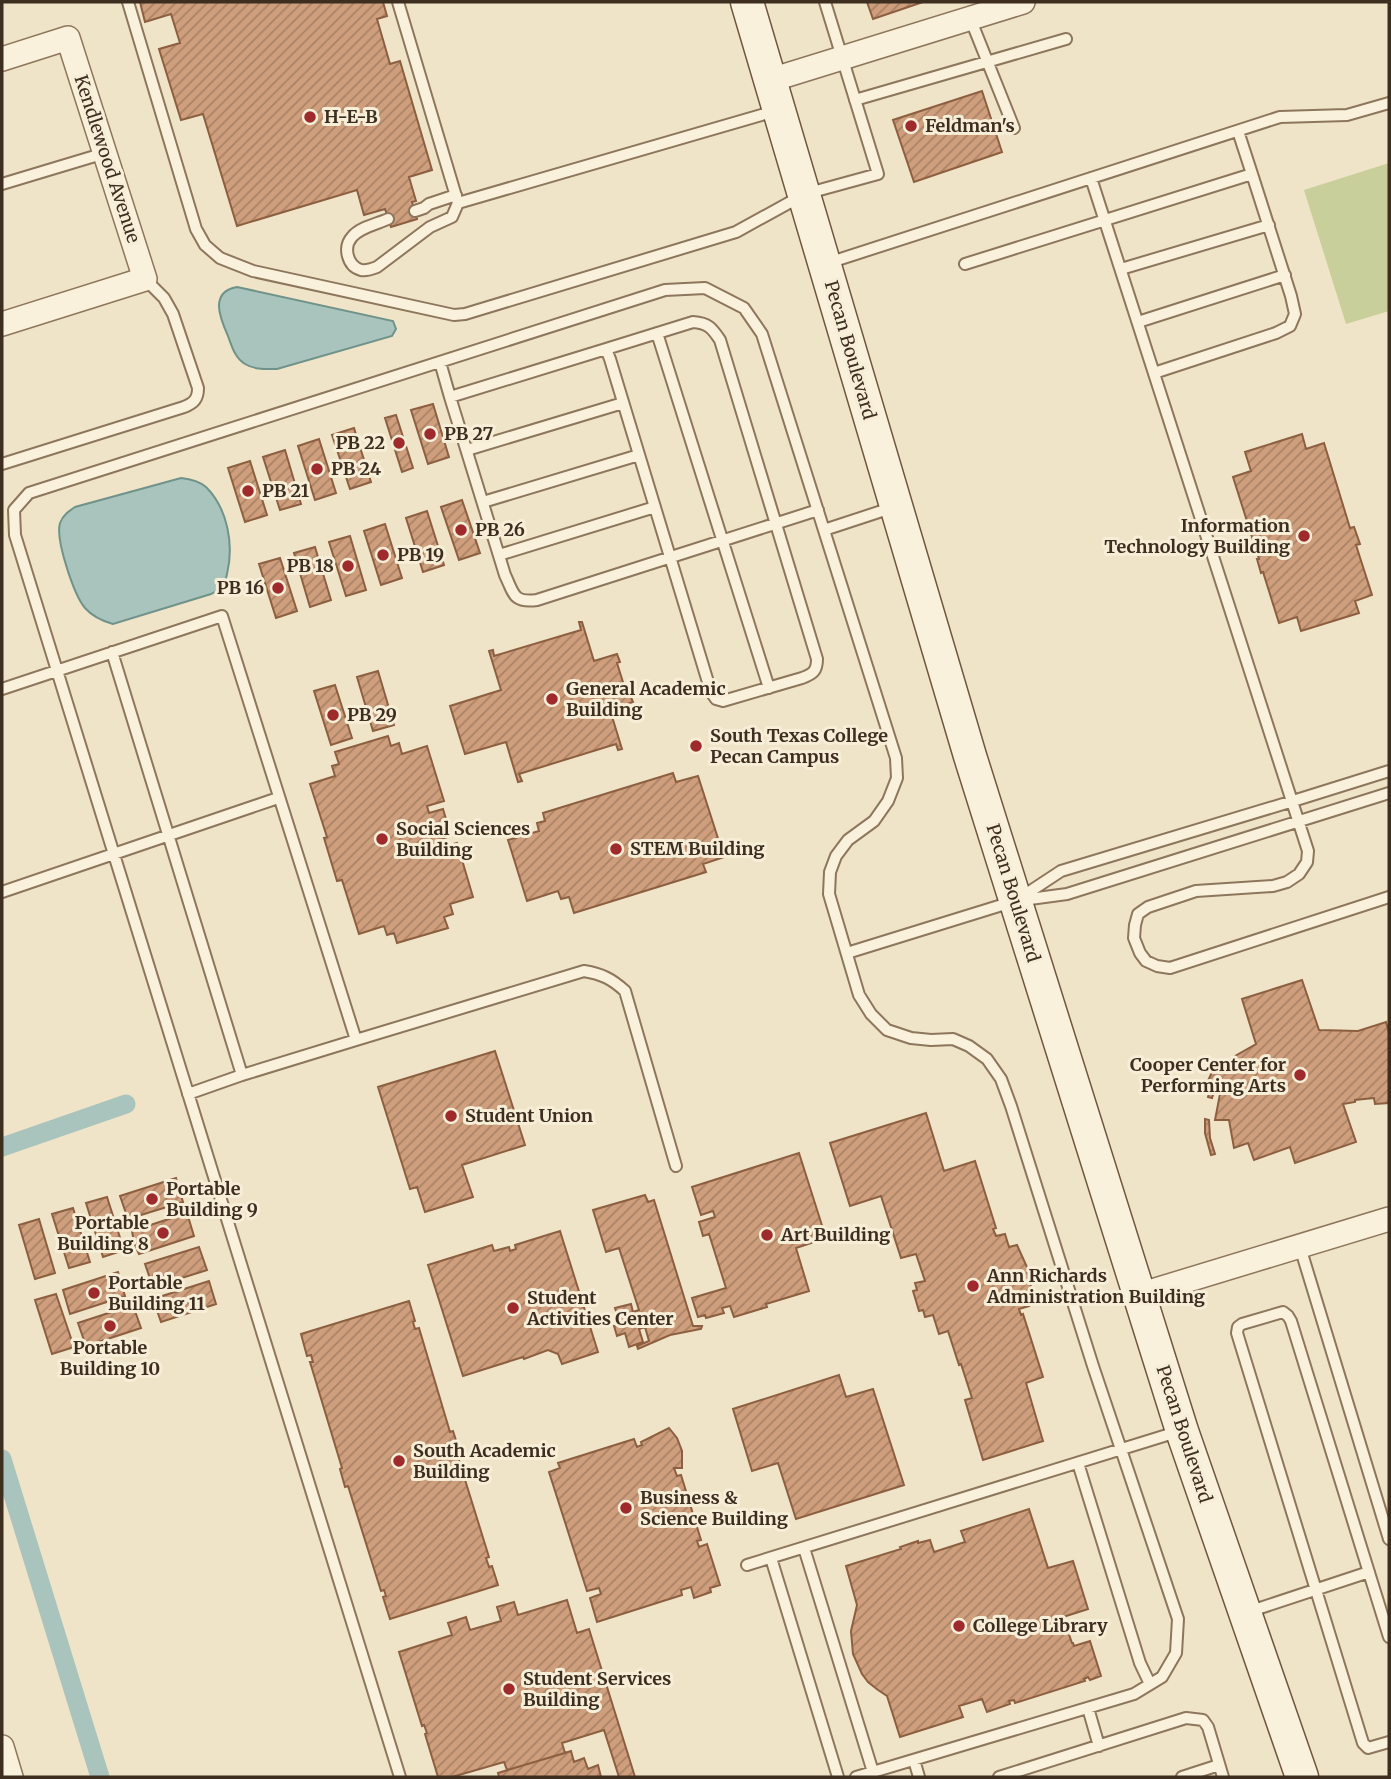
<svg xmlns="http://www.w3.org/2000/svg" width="1391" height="1779" viewBox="0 0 1391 1779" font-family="Merriweather,serif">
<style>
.green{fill:#c9cf9b}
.water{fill:#a9c4bc;stroke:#6f938a;stroke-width:2}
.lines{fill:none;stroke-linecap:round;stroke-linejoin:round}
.canal{stroke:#a9c4bc;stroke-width:19}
.building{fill:url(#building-hatch);stroke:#8d5f41;stroke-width:2}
.lane-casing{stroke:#8d765c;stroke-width:14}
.street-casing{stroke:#8d765c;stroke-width:26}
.secondary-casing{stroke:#6f573f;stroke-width:35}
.lane{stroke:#faf1dc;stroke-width:10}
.street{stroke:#faf1dc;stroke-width:23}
.secondary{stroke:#faf1dc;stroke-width:32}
.poi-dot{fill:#9e2a2b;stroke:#f7eed8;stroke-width:2.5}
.labels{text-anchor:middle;stroke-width:6;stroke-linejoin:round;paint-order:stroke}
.poi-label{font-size:18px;font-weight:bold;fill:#3d2e20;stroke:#f7eed8;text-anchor:start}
.street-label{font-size:18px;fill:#3d2e20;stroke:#f7eed8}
</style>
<defs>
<pattern id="building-hatch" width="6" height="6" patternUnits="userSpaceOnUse" patternTransform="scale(1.75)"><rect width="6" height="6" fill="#cf9f7d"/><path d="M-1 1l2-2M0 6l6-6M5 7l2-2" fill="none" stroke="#a98266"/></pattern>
</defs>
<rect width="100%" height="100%" fill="#f0e4c8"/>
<!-- green -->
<path class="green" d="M1389,163V311L1346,324L1304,190Z"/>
<!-- water -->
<path class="water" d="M237,287L393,321L396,329L392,336L277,369C266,369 255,370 245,364C235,358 232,347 228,336C220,318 209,292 237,287Z
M181,478C190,479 199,481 206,487C228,509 234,545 227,574C226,579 224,585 220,589C218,591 214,592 211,594L113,624C102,621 93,617 85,608C74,595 55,539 60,523C63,515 69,511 75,507Z"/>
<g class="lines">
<!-- canal -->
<path class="canal" d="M2,1147L126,1104
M2,1459L100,1777"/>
</g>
<!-- building -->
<path class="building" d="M140,2H383L387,16L377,19L390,64L400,61L432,170L409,177L416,201L412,202L417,219L391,227L385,209L364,215L357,190L237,226L203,114L181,120L159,49L180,43L171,14L145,22Z
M867,2H923L873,19Z
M982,91L1002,152L914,182L893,120Z
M433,404L449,457L428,464L411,410Z
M396,415L413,468L402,472L385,418Z
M354,428L371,482L350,489L332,435Z
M1302,434L1306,449L1324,443L1350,528L1354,527L1360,544L1356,545L1372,595L1355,601L1359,613L1301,631L1297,617L1279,623L1263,572L1261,573L1257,559H1259L1233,477L1251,471L1245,452Z
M319,439L336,493L315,500L298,446Z
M285,450L301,504L280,510L263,457Z
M250,461L267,515L245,522L228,468Z
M462,500L480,553L459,560L441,507Z
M427,511L444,565L423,572L406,518Z
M385,524L402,578L381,585L364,531Z
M350,536L366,590L346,596L329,542Z
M315,547L331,600L310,607L294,553Z
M280,558L297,611L276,618L259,564Z
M579,622H582L594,661L617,654L620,662L617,663L627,695H630L633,702L610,710L622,749L618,750L616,744L519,774L522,781L518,782L506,742L465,754L450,706L501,690L489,651L493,650L494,656L581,630Z
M378,671L394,725L373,731L357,677Z
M335,685L352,738L331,745L314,691Z
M388,736L391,746L399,743L402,754L427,746L444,801L427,806L429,813L443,809L451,836L437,840L439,848L457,843L473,897L450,904L453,914L444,917L448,928L397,943L394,933L387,935L384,926L359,934L342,880L337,881L324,838L327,837L310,784L335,776L332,766L339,764L335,752Z
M673,773L676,782L698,776L724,857L703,864L706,872L574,913L569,897L561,899L558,891L527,901L508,840L539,831L537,823L545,821L543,813Z
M1302,980L1319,1030L1358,1031L1386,1022L1389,1033V1103L1375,1104L1374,1098L1355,1100V1102L1343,1104L1356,1142L1295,1163L1290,1147L1254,1160L1248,1143L1234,1148L1229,1120H1215L1220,1094L1214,1092L1212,1098L1208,1097L1210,1090L1205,1087L1213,1070L1219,1062L1224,1067L1235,1056L1256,1044L1242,999Z
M495,1051L525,1145L462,1165L473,1197L425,1212L417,1187L410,1189L378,1087Z
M926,1113L944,1171L975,1161L996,1228L993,1229L996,1236L1005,1234L1009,1247L1017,1245L1027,1267L1030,1278L1031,1289L1024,1292L1029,1306L1019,1309L1021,1315L1023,1314L1043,1377L1026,1383L1043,1441L983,1460L965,1400L972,1398L961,1364L959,1365L948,1331L939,1334L933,1315L925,1317L923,1310L919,1311L913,1291L917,1290L915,1283L925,1281L916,1254L901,1258L881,1196L850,1206L830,1143Z
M1205,1119L1209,1120L1210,1138L1215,1154L1211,1155L1205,1133Z
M799,1153L826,1238L796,1248L809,1291L766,1304L767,1307L734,1317L730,1306L722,1308L724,1313L706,1318L705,1315L698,1317L692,1298L726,1288L709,1234L703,1236L699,1222L715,1217L713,1211L701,1215L692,1187Z
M176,1178L183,1202L128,1219L120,1196Z
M645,1195L648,1202L654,1200L693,1326H702L701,1329L670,1335L638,1349L637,1346L649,1341L645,1327L639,1329L643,1342L629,1347L625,1333L617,1336L614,1326L620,1324L615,1308L631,1304L633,1312L639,1310L619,1248L606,1252L593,1210Z
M107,1197L124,1250L103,1257L86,1203Z
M73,1208L90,1262L69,1268L52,1214Z
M187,1213L194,1236L139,1254L134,1243L132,1231Z
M39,1219L55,1273L35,1279L19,1225Z
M560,1231L598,1352L562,1364L558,1354L548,1350L524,1359L523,1357L463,1376L428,1265L492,1245L494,1251L509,1247L510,1251L516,1249L515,1245Z
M199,1247L207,1270L153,1287L145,1264Z
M118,1272L125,1296L70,1314L63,1290Z
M209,1281L216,1304L161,1322L153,1299Z
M56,1294L74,1347L52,1354L35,1300Z
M409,1301L415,1321L413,1322L415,1329L419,1328L450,1432L453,1431L460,1453L457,1454L489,1557L486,1558L489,1567L492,1566L498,1585L390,1619L383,1597L386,1596L384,1590L381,1591L348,1486L345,1487L340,1469L342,1468L310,1362H313L311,1355L307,1356L301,1334Z
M133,1305L141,1328L86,1346L78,1323Z
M839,1375L846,1397L873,1389L904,1485L796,1519L778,1463L752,1471L733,1409Z
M669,1428L677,1438L682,1451V1468H674L677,1476L681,1475L701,1540L697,1541L699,1547L707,1544L720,1585L710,1588L711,1592L694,1598L691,1587L681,1590L682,1595L597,1622L590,1598L601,1594L599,1588L587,1591L549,1472L560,1468L558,1463L634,1439L637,1447L642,1445L641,1442Z
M1029,1509L1048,1568L1073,1561L1088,1609L1063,1617L1072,1643H1073L1074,1646L1090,1641L1101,1676L1090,1680L1088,1677L1084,1679L1085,1681L1015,1703L1014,1700L1009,1701L1010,1704L987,1712L982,1699L959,1706L963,1717L900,1737L887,1696L878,1690L868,1682L862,1674L853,1654L851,1631L857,1605L846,1566L901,1549L900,1547L918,1541V1543L930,1540L934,1552L965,1542L961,1531Z
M567,1600L577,1633L589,1629L635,1777H619L604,1730L562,1743L565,1753L507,1770L504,1762L452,1777H438L425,1734L427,1733L424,1725L422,1726L399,1652L452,1635L448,1623L466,1617L470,1630L501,1621L497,1607L514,1602L518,1615Z
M571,1751L574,1762L584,1758L588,1769L598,1765L601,1777H499L498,1773Z"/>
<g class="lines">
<!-- lane casing -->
<g class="lane-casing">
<path id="lane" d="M128,2L196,229L205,245L220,258L253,271L454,315L465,314L736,232L805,194L878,174L825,2
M970,18L1014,128
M855,100L1066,39
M1238,131L1252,174
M1091,178L1308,851L1307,862L1299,874L1287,882L1273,886L1196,891L1148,907L1138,914L1135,925L1134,938L1140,953L1146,961L1157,966L1170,968L1389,897
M2,184L105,153
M458,203L775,111
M415,211L424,208L429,204L456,195
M388,219C377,224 360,227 352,237C343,247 347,266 361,270C367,271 372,269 377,267L430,227L452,217L458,203L398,2
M828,263L1280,117L1347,115L1389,103
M965,264L1252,174L1291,296L1295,314L1290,326L1276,333L1154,373
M1121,269L1269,225
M1138,322L1285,275
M657,333L769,688
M606,349L693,322C708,323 712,328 720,340L817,659C817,671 813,674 802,678L723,701L716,699L711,692L610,359L606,349L450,397L505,575C514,594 513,603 537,600C631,570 724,540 818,510
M440,362L450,397
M467,450L623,403
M2,464L184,407C194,403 198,399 198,388L173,314L164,298L145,279
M483,502L639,455
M824,530L894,507
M499,555L655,507
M2,689L222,616L356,1040L242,1075L112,652
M2,892L278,798
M1020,898L1061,871L1293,801L1389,771
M847,953L1015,901L1067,894L1389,793
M356,1040L584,971C602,974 612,979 625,991L676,1166
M188,1094L242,1075
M1300,1247L1389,1539
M1078,1463L1140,1663L1150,1684
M804,1548L873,1772
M771,1558L838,1777
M747,1565L1180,1431
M1248,1612L1369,1572
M1389,1637L1291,1321L1288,1316L1283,1312L1242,1324L1238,1327L1237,1333L1363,1743L1368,1748L1389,1742
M1088,1708L1099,1746
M914,1760L919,1777
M400,1777L15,535L14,510L29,493L665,290L705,288L744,308L762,334L896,758L897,778L888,801L874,821L848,840L836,856L830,872L829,894L859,995L871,1014L887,1030L911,1038L931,1040L953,1039L969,1046L987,1059L1001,1079L1011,1106L1093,1366L1178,1619L1176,1653L1162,1677L1134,1694L856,1777
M999,1777L1186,1718L1203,1720L1208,1727L1223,1777
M1182,1777L1219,1765"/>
</g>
<!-- street casing -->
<g class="street-casing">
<path id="street" d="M2,59L68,38L145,279L2,324
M771,80L1023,2
M1139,1295L1389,1219
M2,1747L11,1777"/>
</g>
<!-- secondary casing -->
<g class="secondary-casing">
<path id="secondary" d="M747,2L970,756L1182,1431L1302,1777"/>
</g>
<!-- lane -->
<use href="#lane" class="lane"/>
<!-- street -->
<use href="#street" class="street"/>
<!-- secondary -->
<use href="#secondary" class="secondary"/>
</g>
<!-- markers -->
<g class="poi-dot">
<circle cx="310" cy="117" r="7"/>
<circle cx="911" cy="126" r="7"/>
<circle cx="430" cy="434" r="7"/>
<circle cx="399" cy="443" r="7"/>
<circle cx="317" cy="469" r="7"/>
<circle cx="248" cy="491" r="7"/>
<circle cx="461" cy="530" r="7"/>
<circle cx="1304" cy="536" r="7"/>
<circle cx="383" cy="555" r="7"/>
<circle cx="348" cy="566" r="7"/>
<circle cx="278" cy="588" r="7"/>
<circle cx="552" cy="699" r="7"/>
<circle cx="333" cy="715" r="7"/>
<circle cx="696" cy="746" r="7"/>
<circle cx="382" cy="839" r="7"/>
<circle cx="616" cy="849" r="7"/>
<circle cx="1300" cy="1075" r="7"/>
<circle cx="451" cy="1116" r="7"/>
<circle cx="152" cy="1199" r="7"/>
<circle cx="163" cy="1233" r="7"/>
<circle cx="767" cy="1235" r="7"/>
<circle cx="973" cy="1286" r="7"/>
<circle cx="94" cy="1293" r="7"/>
<circle cx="513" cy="1308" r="7"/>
<circle cx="110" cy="1326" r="7"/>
<circle cx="399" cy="1461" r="7"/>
<circle cx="626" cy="1508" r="7"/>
<circle cx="959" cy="1626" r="7"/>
<circle cx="509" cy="1689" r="7"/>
</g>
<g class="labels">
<!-- poi labels -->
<g class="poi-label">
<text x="324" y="123">H-E-B</text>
<text x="925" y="132">Feldman's</text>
<text x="444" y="440">PB 27</text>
<text x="385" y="449" text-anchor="end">PB 22</text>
<text x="331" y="475">PB 24</text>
<text x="262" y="497">PB 21</text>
<text x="1290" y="532" text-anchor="end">Information<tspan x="1290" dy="21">Technology Building</tspan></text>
<text x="475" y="536">PB 26</text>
<text x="397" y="561">PB 19</text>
<text x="334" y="572" text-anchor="end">PB 18</text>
<text x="264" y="594" text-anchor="end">PB 16</text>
<text x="566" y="695">General Academic<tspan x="566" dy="21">Building</tspan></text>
<text x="347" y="721">PB 29</text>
<text x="710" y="742">South Texas College<tspan x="710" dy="21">Pecan Campus</tspan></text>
<text x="396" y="835">Social Sciences<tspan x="396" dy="21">Building</tspan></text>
<text x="630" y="855">STEM Building</text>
<text x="1286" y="1071" text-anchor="end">Cooper Center for<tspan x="1286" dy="21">Performing Arts</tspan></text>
<text x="465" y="1122">Student Union</text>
<text x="166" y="1195">Portable<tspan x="166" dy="21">Building 9</tspan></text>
<text x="149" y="1229" text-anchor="end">Portable<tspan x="149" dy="21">Building 8</tspan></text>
<text x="781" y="1241">Art Building</text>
<text x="987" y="1282">Ann Richards<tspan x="987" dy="21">Administration Building</tspan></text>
<text x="108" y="1289">Portable<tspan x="108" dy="21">Building 11</tspan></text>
<text x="527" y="1304">Student<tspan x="527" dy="21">Activities Center</tspan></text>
<text x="110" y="1354" text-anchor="middle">Portable<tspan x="110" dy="21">Building 10</tspan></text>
<text x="413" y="1457">South Academic<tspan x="413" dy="21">Building</tspan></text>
<text x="640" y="1504">Business &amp;<tspan x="640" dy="21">Science Building</tspan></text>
<text x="973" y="1632">College Library</text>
<text x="523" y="1685">Student Services<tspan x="523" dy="21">Building</tspan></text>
</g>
<!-- street labels -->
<g class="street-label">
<text transform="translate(107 159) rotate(72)" y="6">Kendlewood Avenue</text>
<text transform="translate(850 350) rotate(74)" y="6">Pecan Boulevard</text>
<text transform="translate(1013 893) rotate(73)" y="6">Pecan Boulevard</text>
<text transform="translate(1184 1434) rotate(72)" y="6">Pecan Boulevard</text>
</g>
</g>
<!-- border -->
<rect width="1391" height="1779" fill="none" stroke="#3d2e20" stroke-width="7"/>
</svg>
